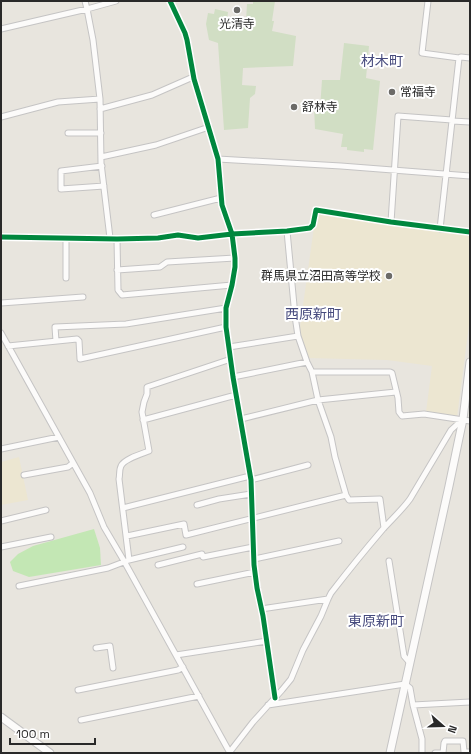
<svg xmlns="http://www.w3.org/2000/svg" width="471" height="754" viewBox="0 0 471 754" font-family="'Space Grotesk','Noto Sans JP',sans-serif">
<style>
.education{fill:#ece6d1}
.green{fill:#c3e7b4}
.cemetery{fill:#d1dec4}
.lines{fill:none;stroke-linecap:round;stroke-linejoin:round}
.street-casing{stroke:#c5c4c4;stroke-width:7}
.secondary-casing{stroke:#c5c4c4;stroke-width:9}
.street{stroke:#fcfbfa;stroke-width:5}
.secondary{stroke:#fcfbfa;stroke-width:7}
.cycleway-casing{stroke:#fff;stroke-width:8}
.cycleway{stroke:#00873e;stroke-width:5}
.poi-dot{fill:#6c6b68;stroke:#fff;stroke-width:1.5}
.labels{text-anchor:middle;stroke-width:4;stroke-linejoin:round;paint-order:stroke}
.poi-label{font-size:12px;fill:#292929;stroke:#fff;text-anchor:start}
.quarter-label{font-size:14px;fill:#464a7d;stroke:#fff}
</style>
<rect width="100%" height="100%" fill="#e8e5de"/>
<!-- education -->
<path class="education" d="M319,214L470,235V317L457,417L426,412L432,366L387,360L307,358L299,334L314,227L317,215Z
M19,457L28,500L1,505V462Z"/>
<!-- green -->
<path class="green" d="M94,529L100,548L101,565L29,577L13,571L10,562L18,554L33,546Z"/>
<!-- cemetery -->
<path class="cemetery" d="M253,1H275L272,21H274L272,31L296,36L293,66L243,68L242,85L256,86L255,94L250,98L248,128L224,130L218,43L209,40L206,24L208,13L214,14L215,9L228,12L227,20L246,21L247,4H253Z
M344,43L369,46L366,78L380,81L373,150L364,149V152L347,150V147H341L343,134L315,129L314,107L320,108L322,80H340Z"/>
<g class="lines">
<!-- street casing -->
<g class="street-casing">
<path id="street" d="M85,1L87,9L93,40L100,99L101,163L110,238
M170,1L185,33L187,40L194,79L218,159L222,205L232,234L235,258V267L232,285L226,308V327L233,377L251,480L254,565L257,588L263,616L275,698
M428,1L422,53L459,58L461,57L470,58
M1,29L87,9L116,1
M100,109L152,95L193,77
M1,117L58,102L100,99
M452,121L470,122
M68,133H101
M101,157L156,145L209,127
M218,159L341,166L470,176
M102,166L61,171V189L104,186
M154,215L221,198
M391,222L398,116L452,120
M440,229L459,58
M287,231L295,316L298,336L307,362L312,372L318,400L331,437L335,457L346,495L349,500L380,499L384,528
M1,237L117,239L158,238L178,235L198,238L232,234L287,231L310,228L313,225L316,210L391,222L470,232
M117,239L118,290L122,295L232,285
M117,270L160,267L167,262L235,258
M66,278V238
M1,303L83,297
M1,333L90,493L104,527L124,561L230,753
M56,341L55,327L126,324L226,308
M8,346L77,339L79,341L80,359L226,327
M229,347L298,336
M312,372H390L392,373L398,398L399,412L402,416L424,414L470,421
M233,377L307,362
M241,419L318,400L396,392
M143,420L236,395
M1,449L59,437
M24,475L68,467L73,463
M251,480L308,465
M197,505L219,499L251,494
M123,508L250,476
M1,521L46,510
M127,536L184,524L186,535L346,495
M1,547L51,537
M254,559L339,541
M129,560L183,547
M389,561L404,656L410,663
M158,565L202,554L203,557L253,547
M197,584L255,572
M19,586L108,568L129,560L119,479C120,475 119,470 121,466C124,459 141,454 149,451L142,412L144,402L147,394V387L231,359
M261,609L328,599
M96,648L110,646L113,668
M176,655L267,641
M78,690L178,670L183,667
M268,705L405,684L410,688L413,705L422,739V753
M413,705L470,702
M81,720L199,696
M229,753L253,722L282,690L291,679L303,650L321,616L328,599L331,593C348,571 365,550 383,529C392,519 402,510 410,499L451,430L463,419
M435,753H443L444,743L445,741H463L464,752H470"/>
</g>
<!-- secondary casing -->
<g class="secondary-casing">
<path id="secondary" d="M1,717L50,753
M390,753L449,486L463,419L470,362"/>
</g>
<!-- street -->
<use href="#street" class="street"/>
<!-- secondary -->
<use href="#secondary" class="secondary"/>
<!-- cycleway casing -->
<g class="cycleway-casing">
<path id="cycleway" d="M170,1L185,33L187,40L194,79L218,159L222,205L232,234L235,258V267L232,285L226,308V327L233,377L251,480L254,565L257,588L263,616L275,698
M1,237L117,239L158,238L178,235L198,238L232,234L287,231L310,228L313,225L316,210L391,222L470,232"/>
</g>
<!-- cycleway -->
<use href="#cycleway" class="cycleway"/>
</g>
<!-- markers -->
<g class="poi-dot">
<circle cx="237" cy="10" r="4"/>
<circle cx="392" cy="92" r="4"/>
<circle cx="294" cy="107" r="4"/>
<circle cx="389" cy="276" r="4"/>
</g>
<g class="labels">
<!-- poi labels -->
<g class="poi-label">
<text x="237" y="28" text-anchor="middle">光清寺</text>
<text x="400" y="96">常福寺</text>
<text x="302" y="111">舒林寺</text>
<text x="381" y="280" text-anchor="end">群馬県立沼田高等学校</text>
</g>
<!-- quarter labels -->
<g class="quarter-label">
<text x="382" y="66">材木町</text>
<text x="313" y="319">西原新町</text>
<text x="376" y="626">東原新町</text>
</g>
</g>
<!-- border -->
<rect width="471" height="754" fill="none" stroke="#292929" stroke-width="4"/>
<!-- north arrow -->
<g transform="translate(443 726) rotate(110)" stroke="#ffffff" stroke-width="3" paint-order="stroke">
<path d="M0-3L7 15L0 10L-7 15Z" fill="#292929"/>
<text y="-6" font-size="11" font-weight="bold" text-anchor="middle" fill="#292929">N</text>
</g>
<!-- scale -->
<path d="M10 738v6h85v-6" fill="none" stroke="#292929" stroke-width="2"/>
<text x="16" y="738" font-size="12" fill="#292929" stroke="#ffffff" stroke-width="3" paint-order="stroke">100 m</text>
</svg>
